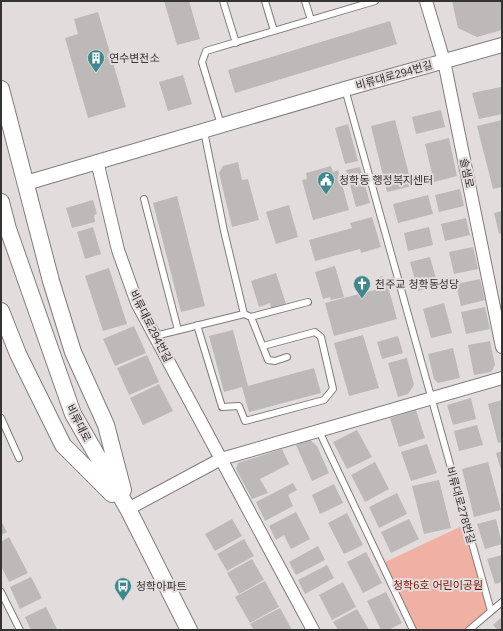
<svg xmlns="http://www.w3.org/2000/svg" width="503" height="631" viewBox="0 0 503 631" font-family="Arial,'Noto Sans KR',sans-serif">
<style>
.green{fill:#f1b0a4}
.building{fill:#bdb9b8}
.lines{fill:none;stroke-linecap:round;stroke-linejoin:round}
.service-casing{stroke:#817c7b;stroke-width:8}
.minor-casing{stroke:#817c7b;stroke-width:14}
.tertiary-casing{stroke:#817c7b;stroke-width:16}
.secondary-casing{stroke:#817c7b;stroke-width:18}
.service{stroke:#fff;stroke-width:6}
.minor{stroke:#fff;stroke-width:12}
.tertiary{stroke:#fff;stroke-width:14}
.secondary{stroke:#fff;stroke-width:16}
.labels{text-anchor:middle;stroke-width:4;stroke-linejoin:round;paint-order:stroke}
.poi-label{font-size:11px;fill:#353332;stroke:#e2dddc;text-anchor:start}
.street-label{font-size:11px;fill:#353332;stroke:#e2dddc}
.park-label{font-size:11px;fill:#7c1407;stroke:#e2dddc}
</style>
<rect width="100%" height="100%" fill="#e2dddc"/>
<!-- green -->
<path class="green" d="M466,524L491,611L469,630H413L381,564Z"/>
<!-- building -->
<path class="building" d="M164,1H189L200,39L177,45Z
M452,1H502V30L477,37L458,28Z
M98,12L126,107L88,118L65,38L78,34L74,19Z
M390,21L397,44L235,93L228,70Z
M183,75L192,104L168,111L159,82Z
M501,87L502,114L479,119L472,93Z
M441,110L445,127L416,134L412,117Z
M395,120L412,186L387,192L371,126Z
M502,120V187L493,189L477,126Z
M348,124L358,161L345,164L335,128Z
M449,138L457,176L434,182L425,144Z
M238,162L242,180L248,179L259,220L232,227L219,173L223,166Z
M331,166L333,172L338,170L349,210L313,220L302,180L307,179L306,173Z
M360,167L370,203L356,207L346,170Z
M460,189L464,206L439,212L435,195Z
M428,195L433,214L398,223L393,204Z
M177,196L205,306L181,312L153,203Z
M93,200L97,214L94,215L95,222L72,228L66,208Z
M289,205L298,237L276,244L266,212Z
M502,211V233L499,234L494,213Z
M372,217L381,247L361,253L360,249L315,261L309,240L352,228L350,223Z
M466,218L470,235L445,241L441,224Z
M93,227L101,254L85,259L77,232Z
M429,227L433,245L408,251L404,233Z
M473,247L478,269L454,274L449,252Z
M430,257L438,286L418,291L410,262Z
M335,266L344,297L331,300L330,297L323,299L315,272Z
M109,268L127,324L103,331L85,276Z
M276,273L286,304L271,308L270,303L259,307L251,281Z
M382,276L386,279L397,319L334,336L325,303L378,289L376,281L378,278Z
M480,279L485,300L461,306L456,284Z
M444,303L452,333L431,338L423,309Z
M485,307L490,329L466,334L461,312Z
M134,326L146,353L115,366L103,339Z
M233,330L248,386L314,368L321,393L249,412L242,387L224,392L209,336Z
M363,335L379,388L349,396L334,343Z
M398,336L403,353L382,359L377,342Z
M490,341L495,365L491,372L474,375L468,345Z
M453,348L460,378L438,383L434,379L428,354Z
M147,355L159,382L129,395L117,368Z
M407,358L414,385L408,394L398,397L388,363Z
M159,384L173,411L143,425L130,398Z
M471,398L476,419L453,425L447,405Z
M502,400V442L498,443L488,404Z
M416,410L425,438L399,447L390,418Z
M477,425L483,445L459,451L454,431Z
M357,430L372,457L347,469L333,442Z
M309,439L317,446L329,473L312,481L296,445Z
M427,444L437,473L411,481L401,452Z
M282,449L289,464L260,479L268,493L252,499L236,469L238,463Z
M502,451V473L496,453Z
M375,462L389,489L365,502L351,475Z
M488,462L501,510L474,517L462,469Z
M439,480L451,528L424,534L412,486Z
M293,483L297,490L288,495L293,506L265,521L256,502Z
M334,484L343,503L320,514L312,495Z
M397,493L407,514L379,528L369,507Z
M296,512L310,539L291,549L284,535L276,540L269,526Z
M347,513L363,545L344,554L328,523Z
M232,519L242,536L215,551L205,534Z
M409,519L419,539L391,553L381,532Z
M496,519L502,544L485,549L477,524Z
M1,521L7,532L1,535Z
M9,537L28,573L9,582L1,566V542Z
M244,539L254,556L227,571L217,554Z
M318,546L325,560L296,575L289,562Z
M366,552L382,583L363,593L347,562Z
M502,555V582L495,584L487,559Z
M252,559L264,580L239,594L227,573Z
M327,565L334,578L305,594L298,580Z
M31,577L42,598L20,609L10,587Z
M265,581L279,607L250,623L235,597Z
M343,582L356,607L332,620L319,595Z
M386,592L402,623L388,630H381L367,601Z
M46,607L57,629L31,630L25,617Z
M280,608L292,630H254L250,624Z
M357,609L369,630H338L333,622Z
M502,617V630H498L493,625Z"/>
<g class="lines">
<!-- service casing -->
<g class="service-casing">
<path id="service" d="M223,1L236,43
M265,1L274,31
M305,1L311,20
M345,89L491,611
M221,125L202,62L206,51L375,1
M204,131L224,231L244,314L251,317L308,302
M144,199L178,330
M251,317L268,360L275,361L287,357
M197,325L222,407L239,406L245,421L324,400L333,389L321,337L315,332L263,346
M155,336L244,314
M1,418L19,458
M319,431L413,630
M1,592L20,630
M469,630L502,602"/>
</g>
<!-- minor casing -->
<g class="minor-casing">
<path id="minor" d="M426,1L444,61L502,347
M97,161L118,250L137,303L313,630
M128,509L221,459L502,378"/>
</g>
<!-- tertiary casing -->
<g class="tertiary-casing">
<path id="tertiary" d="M26,183L345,89L502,45"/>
</g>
<!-- secondary casing -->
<g class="secondary-casing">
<path id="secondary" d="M1,89L51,281L73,352L106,425L123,490
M1,202L8,229L73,414L128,509L189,630
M1,311L18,354L63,445L112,494"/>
</g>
<!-- service -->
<use href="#service" class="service"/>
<!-- minor -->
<use href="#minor" class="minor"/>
<!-- tertiary -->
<use href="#tertiary" class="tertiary"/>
<!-- secondary -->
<use href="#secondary" class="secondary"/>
</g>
<!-- icons -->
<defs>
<g id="building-pin" transform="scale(0.9)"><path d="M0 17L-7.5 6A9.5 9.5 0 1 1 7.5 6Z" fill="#40888e" stroke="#e2dddc"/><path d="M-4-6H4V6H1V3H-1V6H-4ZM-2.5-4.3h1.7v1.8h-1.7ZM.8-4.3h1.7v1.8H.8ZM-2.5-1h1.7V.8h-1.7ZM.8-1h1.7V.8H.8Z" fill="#fff"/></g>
<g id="civic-pin" transform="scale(0.9)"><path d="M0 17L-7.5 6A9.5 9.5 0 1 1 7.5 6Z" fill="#40888e" stroke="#e2dddc"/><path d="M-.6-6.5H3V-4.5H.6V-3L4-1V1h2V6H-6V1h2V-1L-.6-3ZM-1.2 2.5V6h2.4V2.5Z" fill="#fff"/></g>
<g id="church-pin" transform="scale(0.9)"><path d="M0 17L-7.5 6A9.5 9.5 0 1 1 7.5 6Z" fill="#40888e" stroke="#e2dddc"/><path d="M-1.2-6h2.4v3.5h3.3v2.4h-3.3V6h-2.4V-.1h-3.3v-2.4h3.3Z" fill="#fff"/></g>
<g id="bus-pin" transform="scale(0.9)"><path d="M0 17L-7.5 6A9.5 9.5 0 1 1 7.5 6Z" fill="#40888e" stroke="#e2dddc"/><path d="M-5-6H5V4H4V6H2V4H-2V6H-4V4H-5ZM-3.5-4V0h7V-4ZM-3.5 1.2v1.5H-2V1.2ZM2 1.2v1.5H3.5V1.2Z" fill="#fff"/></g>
</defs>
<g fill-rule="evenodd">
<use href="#building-pin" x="96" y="58"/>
<use href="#civic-pin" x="326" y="180"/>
<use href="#church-pin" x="362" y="284"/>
<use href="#bus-pin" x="123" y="586"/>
</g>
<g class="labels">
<!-- poi labels -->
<g class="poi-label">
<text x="109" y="62">연수변전소</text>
<text x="339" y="184">청학동 행정복지센터</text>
<text x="375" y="288">천주교 청학동성당</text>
<text x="136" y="590">청학아파트</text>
</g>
<!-- street labels -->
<g class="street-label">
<text transform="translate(394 75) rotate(-16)" y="4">비류대로294번길</text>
<text transform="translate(467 173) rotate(78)" y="4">솔샘로</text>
<text transform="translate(151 326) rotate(63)" y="4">비류대로294번길</text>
<text transform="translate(79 423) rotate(63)" y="4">비류대로</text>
<text transform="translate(461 505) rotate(74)" y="4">비류대로278번길</text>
</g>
<!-- park labels -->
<g class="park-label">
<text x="438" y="589">청학6호 어린이공원</text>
</g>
</g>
<!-- border -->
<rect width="503" height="631" fill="none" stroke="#353332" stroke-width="4"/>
</svg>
